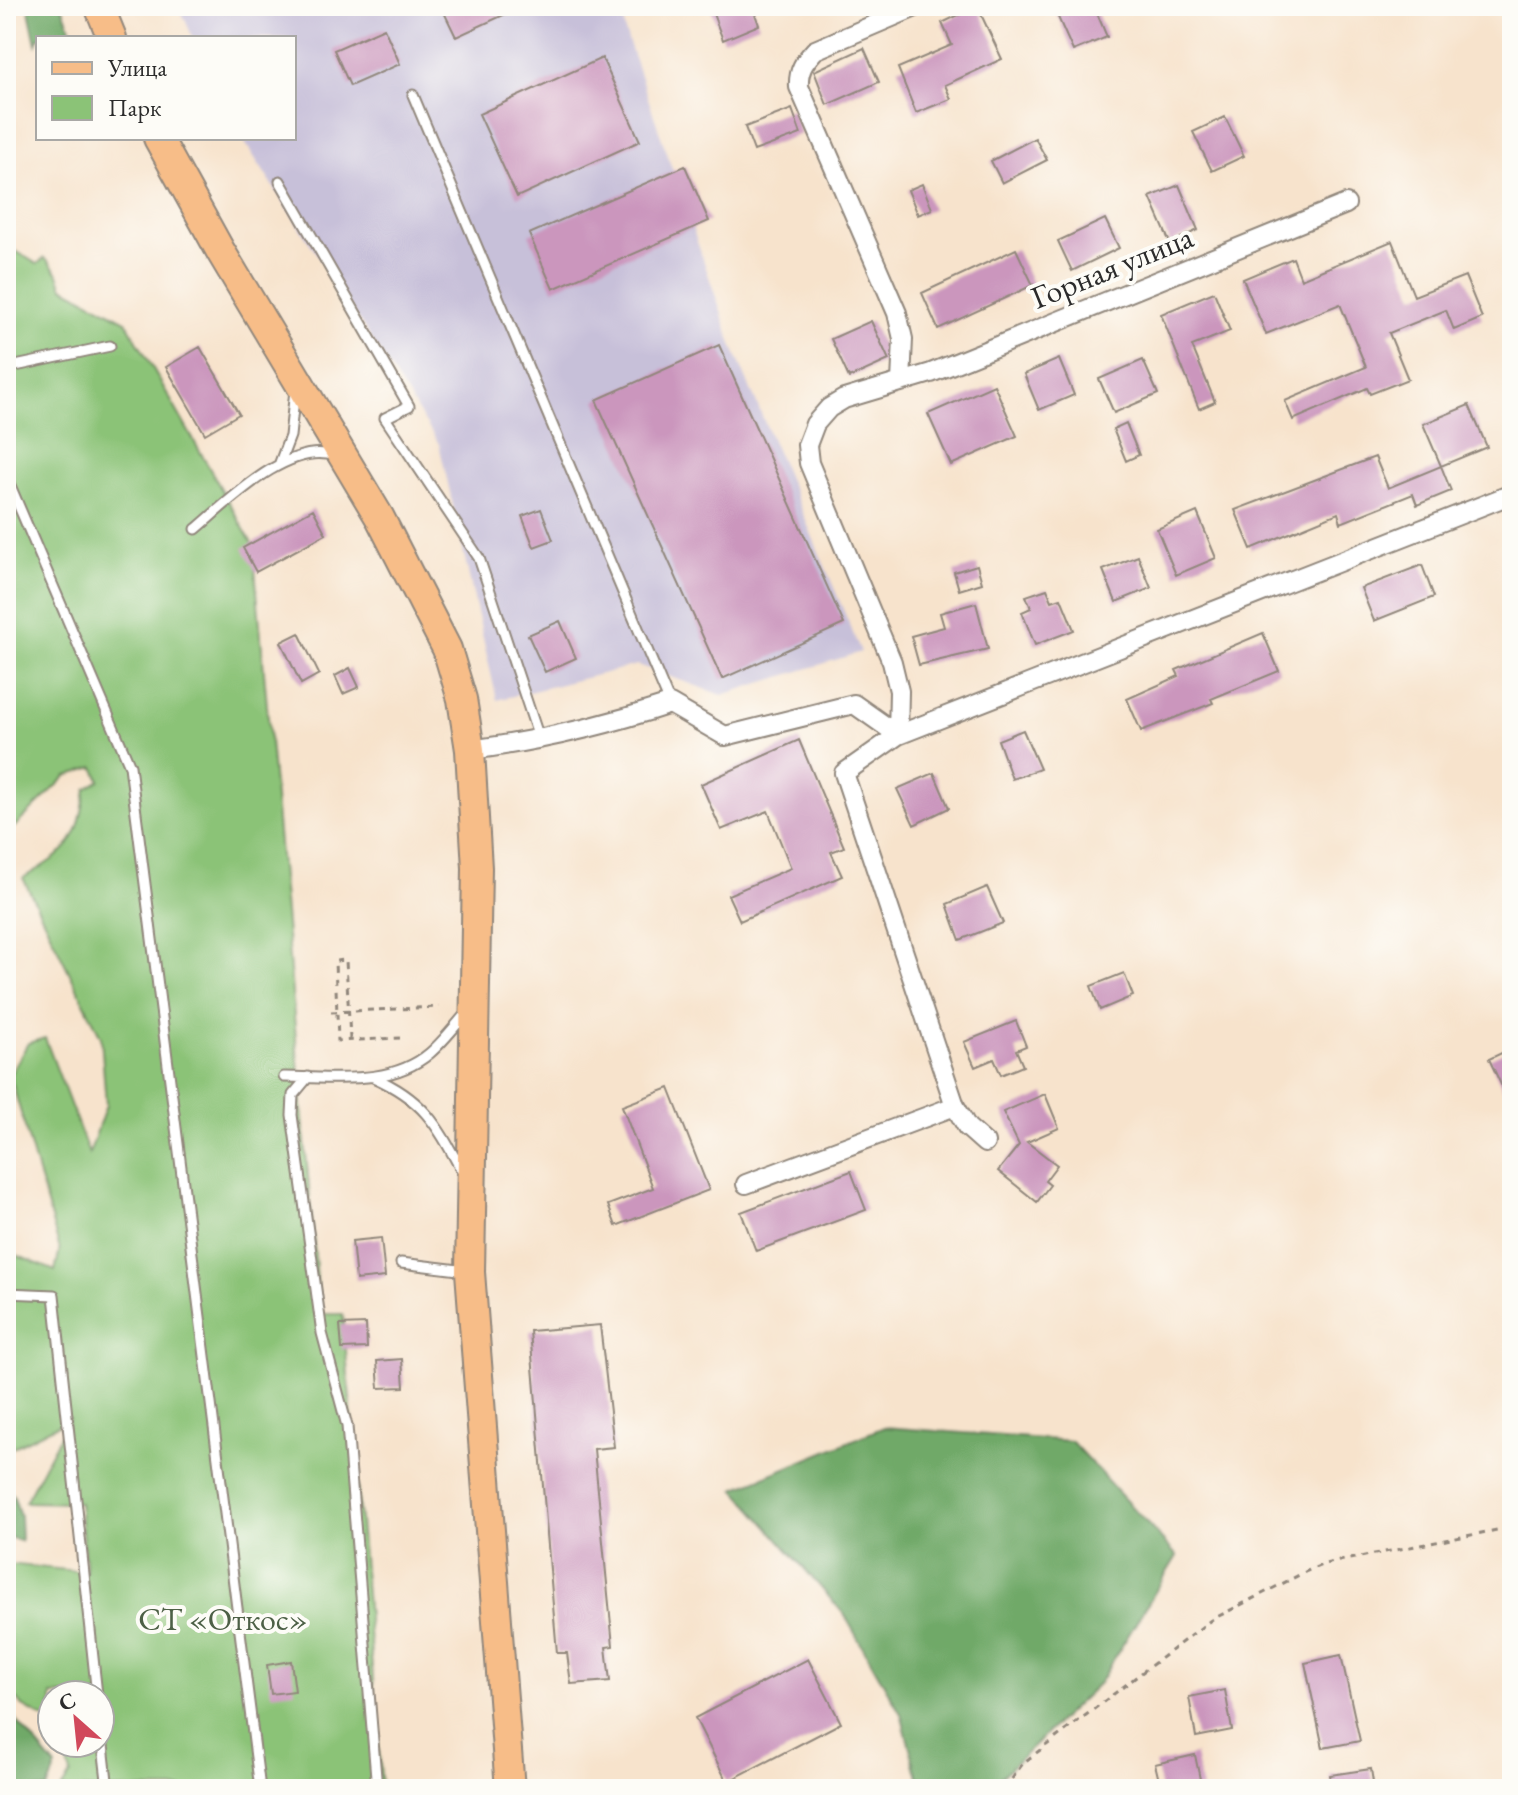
<svg xmlns="http://www.w3.org/2000/svg" width="1518" height="1795" viewBox="0 0 1518 1795" font-family="'EB Garamond',serif">
<style>
.industrial{fill:#c7c0d9}
.green{fill:#8bc377;stroke:#5b7751;stroke-width:2}
.forest{fill:#70a968;stroke:#4e6a4a;stroke-width:2}
.building{fill:#cb96bd}
.lines{fill:none;stroke-linecap:round;stroke-linejoin:round}
.service-casing{stroke:#91877c;stroke-width:13}
.minor-casing{stroke:#91877c;stroke-width:22}
.primary-casing{stroke:#91877c;stroke-width:32}
.path{stroke:#91877c;stroke-width:3;stroke-dasharray:6 6;stroke-linecap:butt}
.service{stroke:#fff;stroke-width:9}
.minor{stroke:#fff;stroke-width:18}
.primary{stroke:#f7bd88;stroke-width:28}
.labels{text-anchor:middle;stroke-width:8;stroke-linejoin:round;paint-order:stroke}
.street-label{font-size:32px;fill:#2b2b2b;stroke:#fdfcf7}
.park-label{font-size:32px;fill:#4d6046;stroke:#fdfcf7}
</style>
<rect width="100%" height="100%" fill="#fdfcf7"/>
<filter id="ink" filterUnits="userSpaceOnUse"><feTurbulence type="fractalNoise" baseFrequency=".0125" numOctaves="2"/><feDisplacementMap in="SourceGraphic" scale="16" xChannelSelector="R" yChannelSelector="G"/><feConvolveMatrix kernelMatrix="1 2 1 2 8 2 1 2 1" color-interpolation-filters="sRGB"/></filter>
<filter id="wash" filterUnits="userSpaceOnUse"><feTurbulence type="fractalNoise" baseFrequency=".006" numOctaves="4" result="noise"/><feDisplacementMap in="SourceGraphic" scale="32" xChannelSelector="R" yChannelSelector="G"/><feGaussianBlur stdDeviation="1.8" result="paint"/><feColorMatrix in="noise" values="0 0 0 0 0 0 0 0 0 0 0 0 0 0 0 0 0 1.4 0 .05"/><feComposite in="paint" operator="in"/></filter>
<g filter="url(#wash)">
<rect width="100%" height="100%" fill="#f7e3cc"/>
<!-- industrial -->
<path class="industrial" d="M179,6H622L625,31L733,347L861,652L722,695L637,665L497,700L439,444L242,138H294V38H193Z"/>
<!-- green -->
<path class="green" d="M6,245L37,264L45,258L57,272L63,287L126,321L253,545L320,1314H343L382,1789H61L71,1774L62,1743H100V1695H52V1723L21,1705L6,1685L8,1564L86,1572L79,1503L25,1502L69,1419L6,1451V1251L55,1271L60,1250L10,1075L28,1043L45,1038L89,1154L106,1105L101,1037L23,878C70,850 78,844 86,789L100,780L94,767L67,776L6,835Z"/>
<!-- forest -->
<path class="forest" d="M28,6H62L74,38H38L36,44Z
M884,1427L1071,1441L1177,1556L1099,1683L988,1789H921L901,1714L844,1614L735,1489Z
M6,1492L13,1494L20,1516L21,1541L6,1536Z
M6,1708L56,1767L47,1789H6Z"/>
<g id="blocks">
<!-- building -->
<path class="building" d="M441,6H523L456,37Z
M710,6H752L759,25L723,40Z
M977,6L1002,59L945,85L951,99L916,113L898,68L952,45L942,23Z
M1053,6H1094L1107,37L1073,51Z
M384,28L400,64L350,86L334,50Z
M864,48L879,82L827,105L814,71Z
M602,58L640,141L517,197L479,114Z
M792,109L801,134L754,151L745,127Z
M1225,117L1244,156L1212,171L1193,132Z
M1035,138L1047,160L1002,183L991,161Z
M685,166L709,221L553,289L529,234Z
M922,184L932,209L918,215L908,190Z
M1179,185L1198,230L1170,243L1150,197Z
M1105,219L1119,248L1072,271L1058,241Z
M1392,241L1414,296L1465,276L1482,318L1454,330L1446,310L1389,333L1408,379L1370,394L1367,388L1293,420L1285,401L1366,367L1340,304L1266,334L1243,279L1293,258L1301,279Z
M1016,249L1033,285L938,329L922,293Z
M1214,292L1230,331L1192,346L1215,402L1199,409L1161,314Z
M871,321L889,360L849,378L831,339Z
M719,345L844,624L722,679L596,400Z
M200,347L239,414L205,434L166,367Z
M1059,359L1074,395L1039,410L1024,374Z
M1143,360L1158,394L1114,413L1099,379Z
M994,385L1017,436L951,465L928,414Z
M1469,405L1487,447L1441,466L1423,424Z
M1126,423L1139,455L1126,461L1113,429Z
M1375,457L1388,488L1441,466L1451,491L1417,505L1413,494L1341,523L1338,513L1251,549L1235,510Z
M313,509L326,534L256,572L243,548Z
M541,509L553,540L534,547L522,516Z
M1197,512L1216,558L1176,575L1157,529Z
M1138,556L1151,588L1116,602L1103,570Z
M977,565L982,583L959,590L954,572Z
M1422,565L1434,597L1374,621L1361,588Z
M1047,589L1052,601L1061,598L1074,630L1035,645L1022,612L1031,608L1026,596Z
M976,603L988,649L919,665L911,636L944,627L940,613Z
M560,621L576,658L545,672L528,635Z
M299,633L319,674L301,684L281,642Z
M1263,633L1279,671L1211,699L1213,703L1141,731L1127,699L1179,676L1176,670Z
M350,668L359,687L343,694L335,676Z
M1023,730L1040,769L1012,779L998,740Z
M799,740L844,847L831,852L842,876L740,921L728,895L791,868L768,811L721,830L701,784Z
M934,773L949,808L914,825L897,789Z
M987,887L1003,923L960,940L947,904Z
M1124,973L1133,996L1100,1010L1091,986Z
M1016,1021L1026,1046L1016,1050L1023,1066L1001,1075L994,1059L975,1067L964,1042Z
M1512,1048V1108L1489,1059Z
M669,1088L709,1190L616,1226L608,1205L653,1188L622,1106Z
M1045,1094L1059,1128L1027,1142L1057,1165L1045,1181L1050,1185L1037,1202L998,1171L1019,1145L1003,1112Z
M851,1171L866,1210L756,1251L741,1212Z
M381,1238L385,1277L356,1280L352,1241Z
M366,1324L367,1348L342,1349L340,1325Z
M600,1325L614,1447L594,1449L613,1646L606,1647L610,1681L571,1684L567,1653H557L530,1331Z
M402,1359L404,1387L379,1388L377,1361Z
M1341,1655L1360,1741L1323,1748L1305,1663Z
M808,1659L841,1723L727,1782L695,1718Z
M291,1661L295,1691L271,1694L267,1665Z
M1225,1690L1232,1730L1196,1737L1189,1697Z
M1195,1755L1202,1789H1161L1155,1764Z
M1371,1769L1374,1789H1332L1330,1775Z"/>
</g>
</g>
<g filter="url(#ink)">
<use href="#blocks" fill-opacity="0" stroke="#91877c" stroke-width="2"/>
<g class="lines">
<!-- service casing -->
<g class="service-casing">
<path id="service" d="M413,95L670,704
M280,181L409,406L385,418L479,558L540,741
M6,368L110,346
M279,465L290,436L295,390
M6,476L130,766L260,1789
M196,529C229,501 289,440 335,456
M284,1077C333,1077 390,1087 430,1053C444,1041 456,1025 468,1011
M308,1077L293,1095L292,1115L322,1333L347,1426L377,1789
M373,1077C425,1100 437,1125 463,1173
M401,1263L467,1271
M6,1293L54,1295L97,1695
M100,1719L108,1789"/>
</g>
<!-- minor casing -->
<g class="minor-casing">
<path id="minor" d="M901,382L903,339L897,313L799,87C798,70 804,62 815,50L918,6
M898,735L899,691L892,662L809,463L807,445L815,424L829,408L844,399L931,373L1346,204
M470,750C540,741 604,726 670,704L725,736L854,704L898,735
M985,1143L967,1127L955,1106L844,773L898,735L1512,494
M746,1184L955,1106"/>
</g>
<!-- primary casing -->
<g class="primary-casing">
<path id="primary" d="M99,6L112,38
M158,138L221,252L380,518L447,649L462,699L470,750L477,868L470,1272L510,1789"/>
</g>
<!-- path -->
<path class="path" d="M331,1012L439,1007
M350,1040L346,960L335,961L338,1041L400,1038
M1005,1789L1023,1763L1211,1620L1307,1571L1324,1564L1512,1527"/>
<!-- service -->
<use href="#service" class="service"/>
<!-- minor -->
<use href="#minor" class="minor"/>
<!-- primary -->
<use href="#primary" class="primary"/>
</g>
</g>
<g class="labels">
<!-- street labels -->
<g class="street-label">
<text transform="translate(1112 267) rotate(-22)" y="11">Горная улица</text>
</g>
<!-- park labels -->
<g class="park-label">
<text x="223" y="1630">СТ «Откос»</text>
</g>
</g>
<!-- margin -->
<rect width="1518" height="1795" fill="none" stroke="#fdfcf7" stroke-width="32"/>
<!-- legend -->
<rect x="36" y="36" width="260" height="104" fill="#fdfcf7" stroke="#a9a8a5" stroke-width="2"/>
<rect x="52" y="62" width="40" height="12" fill="#f7bd88" stroke="#a9a8a5" stroke-width="2"/>
<text x="108" y="76" font-size="24" fill="#2b2b2b">Улица</text>
<rect x="52" y="96" width="40" height="24" fill="#8bc377" stroke="#a9a8a5" stroke-width="2"/>
<text x="108" y="116" font-size="24" fill="#2b2b2b">Парк</text>
<!-- north arrow -->
<g transform="translate(76 1719) rotate(333)"><circle r="38" fill="#fdfcf7" stroke="#a9a8a5" stroke-width="2"/>
<path d="M0-6L14 30L0 20L-14 30Z" fill="#d1495b"/>
<text y="-12" font-size="22" font-weight="bold" text-anchor="middle" fill="#2b2b2b">С</text>
</g>
</svg>
